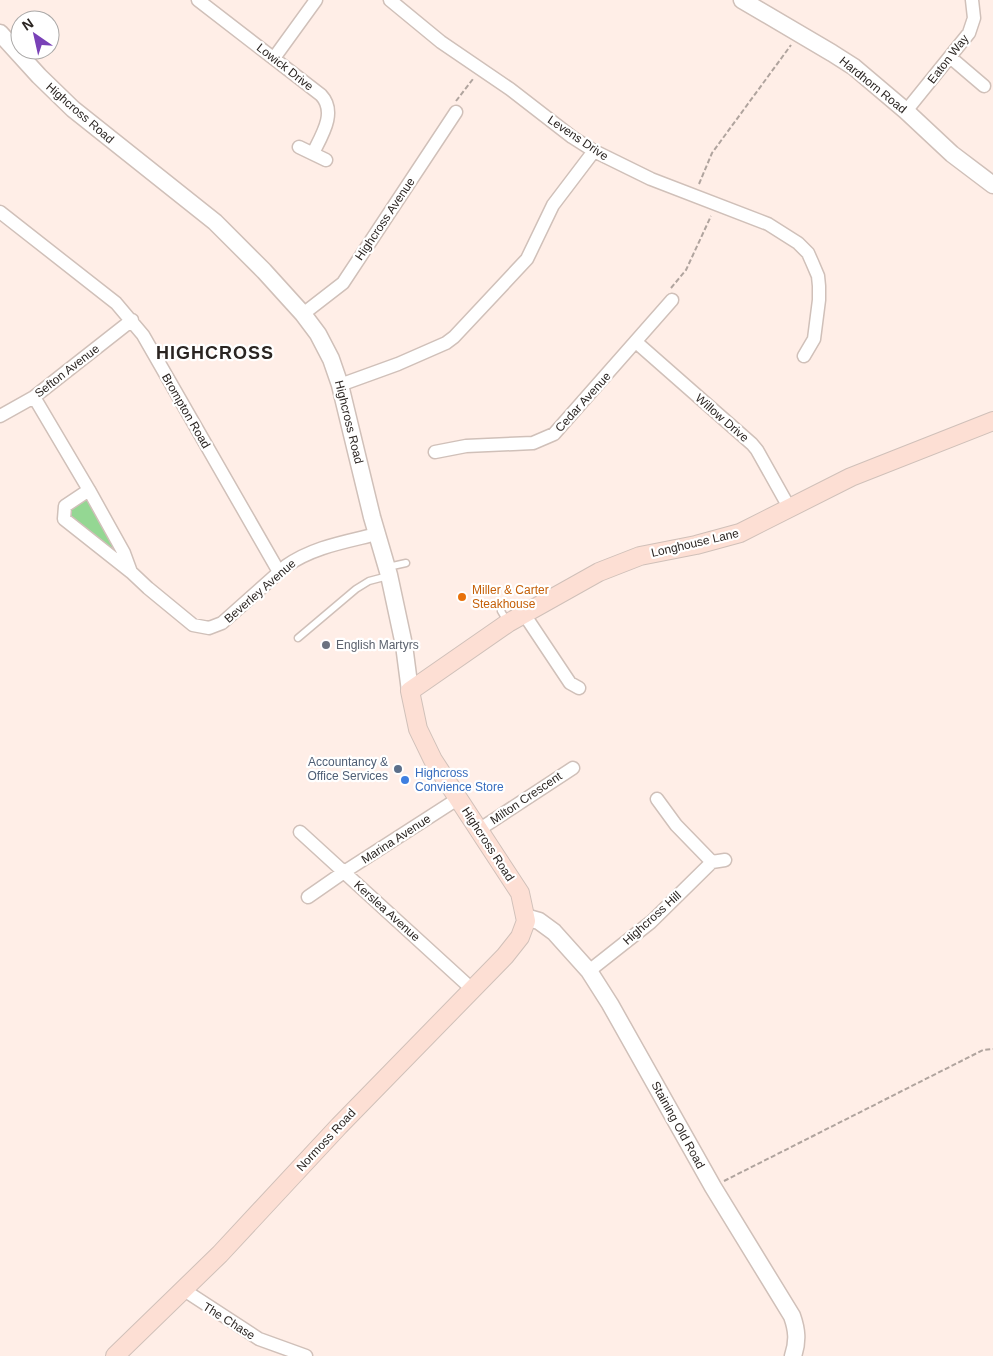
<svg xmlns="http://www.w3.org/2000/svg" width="993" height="1356" viewBox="0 0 993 1356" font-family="Arial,sans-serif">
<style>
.green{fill:#94d793}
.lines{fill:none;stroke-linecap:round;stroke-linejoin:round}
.service-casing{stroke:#d0c0b9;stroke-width:9}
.minor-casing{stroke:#d0c0b9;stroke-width:15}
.tertiary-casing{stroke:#d0c0b9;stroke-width:19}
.secondary-casing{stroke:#d0c0b9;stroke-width:20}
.path{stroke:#b0a49e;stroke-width:2;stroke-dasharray:5 2.5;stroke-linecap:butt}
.service{stroke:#fff;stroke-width:6}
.minor{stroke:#fff;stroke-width:12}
.tertiary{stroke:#fff;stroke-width:16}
.secondary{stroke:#fddfd4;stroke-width:18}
.food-dot{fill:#e8710a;stroke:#fff;stroke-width:2}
.worship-dot{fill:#6b7280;stroke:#fff;stroke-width:2}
.service-dot{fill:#5c6f8a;stroke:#fff;stroke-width:2}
.shop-dot{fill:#3f7fe0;stroke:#fff;stroke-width:2}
.labels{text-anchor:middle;stroke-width:4.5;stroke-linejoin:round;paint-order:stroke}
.street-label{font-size:12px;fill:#2b2522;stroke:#fff}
.food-label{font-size:12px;fill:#c56008;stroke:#fff;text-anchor:start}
.worship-label{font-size:12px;fill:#5b616d;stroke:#fff;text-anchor:start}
.service-label{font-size:12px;fill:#4e5e75;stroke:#fff;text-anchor:end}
.shop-label{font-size:12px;fill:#366cbe;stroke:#fff;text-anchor:start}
.district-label{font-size:18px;font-weight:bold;letter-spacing:1px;fill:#2b2522;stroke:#fff}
</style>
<rect width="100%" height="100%" fill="#ffeee7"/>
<!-- green -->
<path class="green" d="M89,490L131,572L71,525L65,506Z"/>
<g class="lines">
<!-- service casing -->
<g class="service-casing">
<path id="service" d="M388,567L406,563
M501,611L508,623
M298,638L356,589L369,581L388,576"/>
</g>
<!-- minor casing -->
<g class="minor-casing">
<path id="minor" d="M198,0L321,95C337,112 322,135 313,153
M390,0L441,42L510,89L572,137L594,151L651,179L768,224L798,243L808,253L812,262L818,276L819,286V300L814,339L804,356
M950,57L984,86
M274,58L316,0
M906,111L969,33L974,18L972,0
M299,147L326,160
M0,212L116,303L143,335L279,572
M303,314L343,283L456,112
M636,342L752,444L757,450L790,509
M340,385L398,364L446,343L454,337L527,259L553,205L594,151
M34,397L89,490L65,506L64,519L131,572L148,588L193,625L209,628L222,623L286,566C313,547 345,542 377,534
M0,416L34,397L132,320
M435,452L466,446L533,443L554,434L672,300
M89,490L124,553L131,572
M524,614L570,683L579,688
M657,799L676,825L712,862
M480,829L573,768
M300,832L473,990
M308,897L344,872L459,798
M589,971L651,922L712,862L725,860
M184,1290L259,1339L306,1356"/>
</g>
<!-- tertiary casing -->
<g class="tertiary-casing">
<path id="tertiary" d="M742,0L832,53L854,67L906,111L952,154L993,185
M0,33L39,76L73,109L215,222L264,271L303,314L318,334L331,359L340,385L372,517L389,575L404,645L410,691
M525,917L539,921L554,932L589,971L610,1004L713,1187L792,1316C797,1330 798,1341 793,1356"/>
</g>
<!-- secondary casing -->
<g class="secondary-casing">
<path id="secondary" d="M115,1356L220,1254L339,1126L505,956L520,937L526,921L520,893L433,760L418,729L410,691L508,623L599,572L640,556L696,545L740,533L851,477L993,421"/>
</g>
<!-- path -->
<path class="path" d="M456,101L473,79
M699,184L712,153L791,45
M671,288L686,270L711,216
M724,1181L983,1050L993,1049"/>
<!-- service -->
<use href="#service" class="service"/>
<!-- minor -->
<use href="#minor" class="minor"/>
<!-- tertiary -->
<use href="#tertiary" class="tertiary"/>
<!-- secondary -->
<use href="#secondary" class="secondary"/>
</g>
<!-- markers -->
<circle class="food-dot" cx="462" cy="597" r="5"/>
<circle class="worship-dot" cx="326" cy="645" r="5"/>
<circle class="service-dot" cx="398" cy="769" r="5"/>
<circle class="shop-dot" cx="405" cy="780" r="5"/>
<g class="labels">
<!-- street labels -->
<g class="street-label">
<text transform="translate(948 59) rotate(-52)" y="4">Eaton Way</text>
<text transform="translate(285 67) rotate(38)" y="4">Lowick Drive</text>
<text transform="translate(873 85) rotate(39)" y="4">Hardhorn Road</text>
<text transform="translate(80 113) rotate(41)" y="4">Highcross Road</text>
<text transform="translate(578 138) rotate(34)" y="4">Levens Drive</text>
<text transform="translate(385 219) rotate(-56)" y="4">Highcross Avenue</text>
<text transform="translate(67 371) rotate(-38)" y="4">Sefton Avenue</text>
<text transform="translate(583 402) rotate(-48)" y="4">Cedar Avenue</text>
<text transform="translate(186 411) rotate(60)" y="4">Brompton Road</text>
<text transform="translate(722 418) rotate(41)" y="4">Willow Drive</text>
<text transform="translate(349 422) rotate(76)" y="4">Highcross Road</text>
<text transform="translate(695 543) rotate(-13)" y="4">Longhouse Lane</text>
<text transform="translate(260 591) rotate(-41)" y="4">Beverley Avenue</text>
<text transform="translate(526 798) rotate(-34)" y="4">Milton Crescent</text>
<text transform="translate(396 839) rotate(-33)" y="4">Marina Avenue</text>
<text transform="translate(488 844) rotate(57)" y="4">Highcross Road</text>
<text transform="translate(387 911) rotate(42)" y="4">Kerslea Avenue</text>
<text transform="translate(652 918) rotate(-42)" y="4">Highcross Hill</text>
<text transform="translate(678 1125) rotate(61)" y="4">Staining Old Road</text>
<text transform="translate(326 1140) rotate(-47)" y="4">Normoss Road</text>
<text transform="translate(229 1321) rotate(32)" y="4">The Chase</text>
</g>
<!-- food labels -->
<g class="food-label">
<text x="472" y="594">Miller &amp; Carter<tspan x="472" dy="14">Steakhouse</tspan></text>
</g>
<!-- worship labels -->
<g class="worship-label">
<text x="336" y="649">English Martyrs</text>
</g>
<!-- service labels -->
<g class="service-label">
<text x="388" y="766">Accountancy &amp;<tspan x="388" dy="14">Office Services</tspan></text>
</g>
<!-- shop labels -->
<g class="shop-label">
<text x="415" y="777">Highcross<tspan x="415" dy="14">Convience Store</tspan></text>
</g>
<!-- district labels -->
<g class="district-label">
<text x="215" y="359">HIGHCROSS</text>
</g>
</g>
<!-- north arrow -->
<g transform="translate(35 35) rotate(326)"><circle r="24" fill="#ffffff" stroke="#aaa8a7"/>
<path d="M0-4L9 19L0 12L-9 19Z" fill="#7941b7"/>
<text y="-8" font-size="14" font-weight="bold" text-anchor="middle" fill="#2b2522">N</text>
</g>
</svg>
